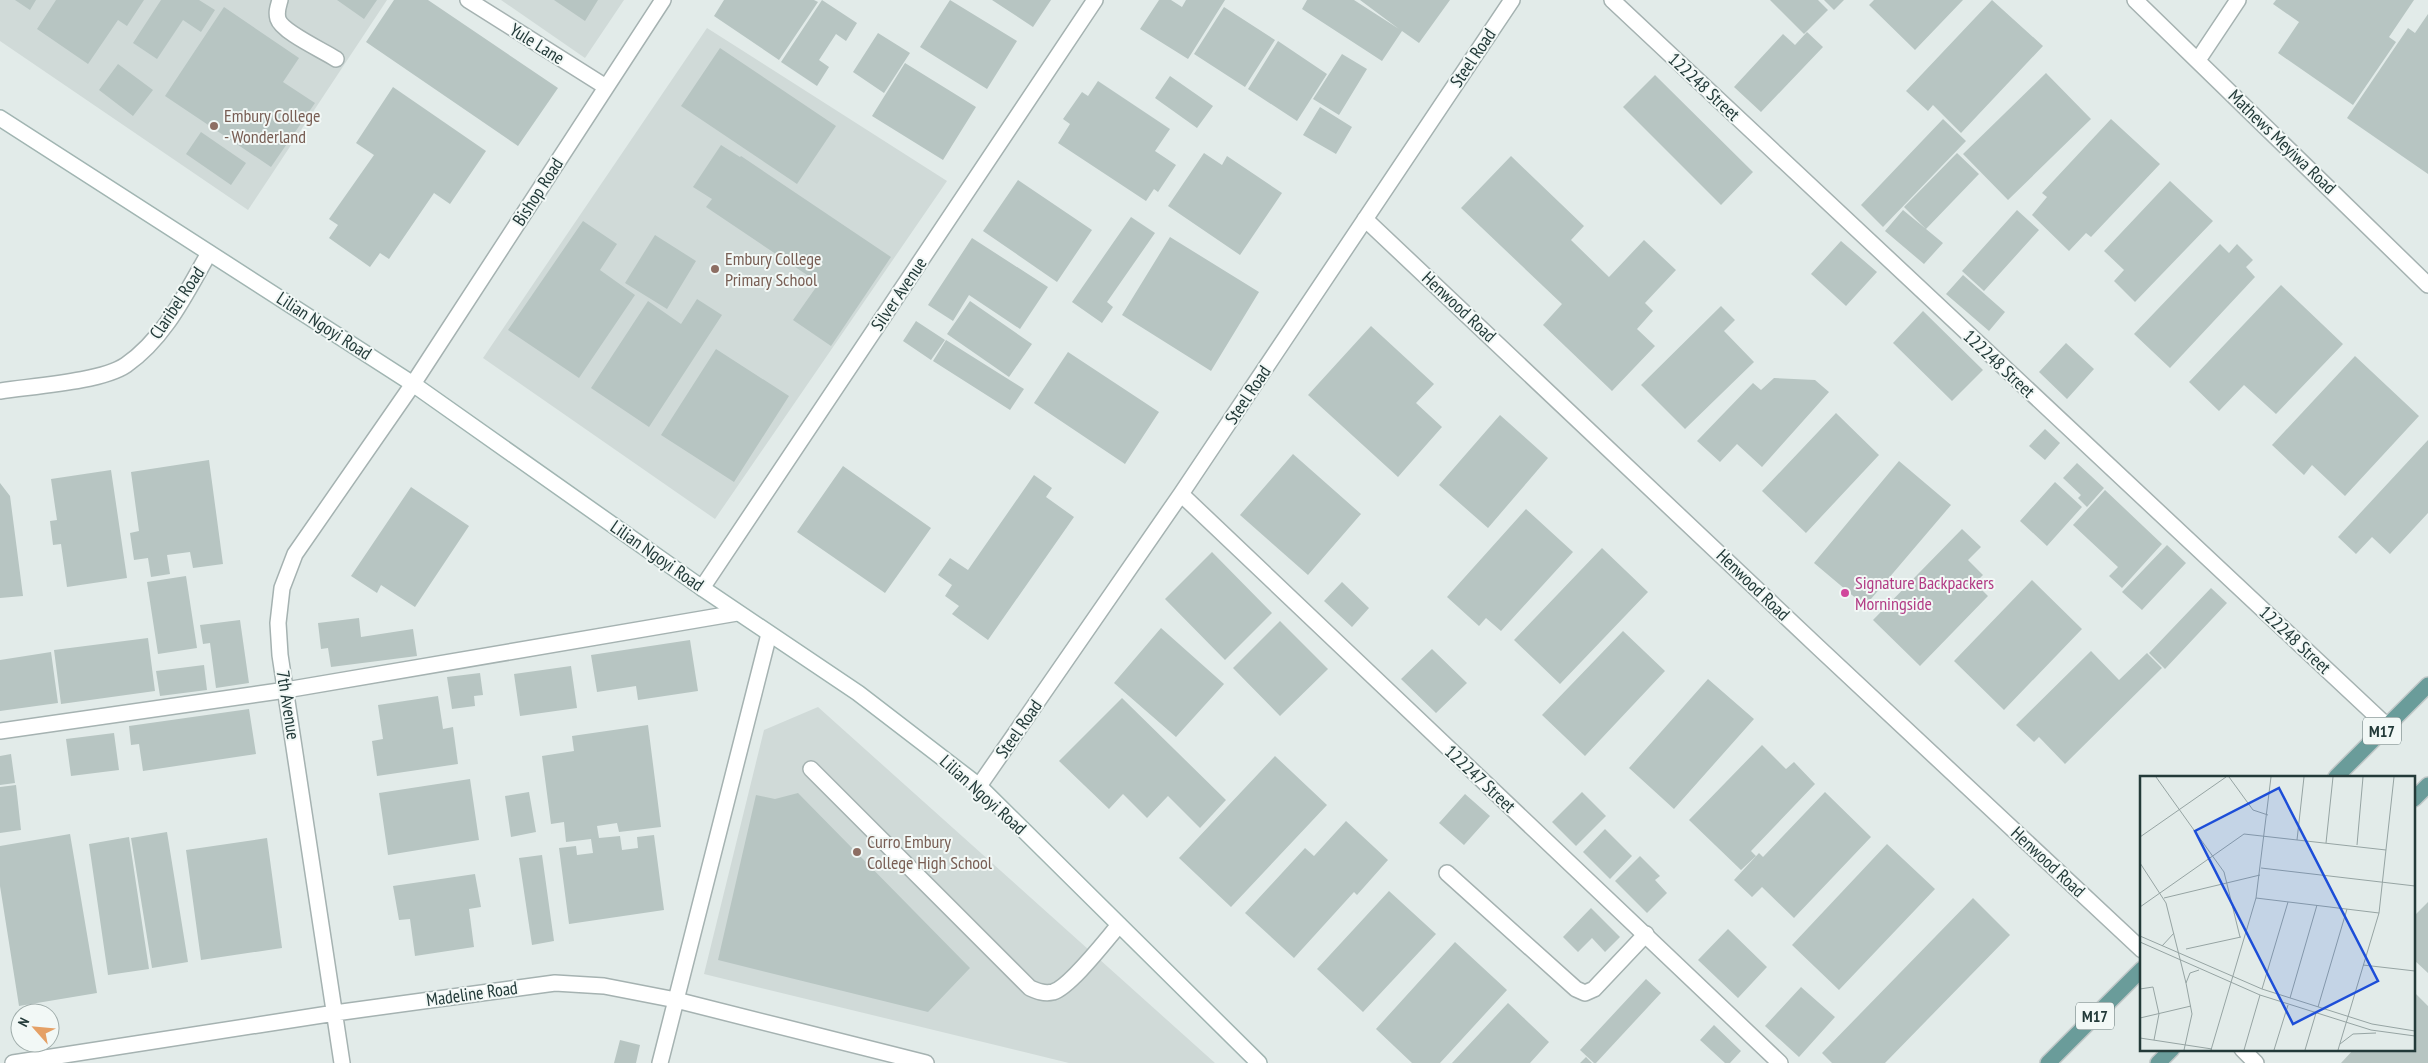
<svg xmlns="http://www.w3.org/2000/svg" width="2428" height="1063" viewBox="0 0 2428 1063" font-family="'PT Sans Narrow',sans-serif">
<style>
.built{fill:#d0dad8}
.building{fill:#b7c5c2}
.lines{fill:none;stroke-linecap:round;stroke-linejoin:round}
.lane-casing{stroke:#a5b2b1;stroke-width:18}
.street-casing{stroke:#a5b2b1;stroke-width:18}
.secondary-casing{stroke:#a1b5b2;stroke-width:18}
.primary-casing{stroke:#c1c8c8;stroke-width:18}
.lane{stroke:#fff;stroke-width:15}
.street{stroke:#fff;stroke-width:15}
.secondary{stroke:#fff;stroke-width:15}
.primary{stroke:#6a9c9a;stroke-width:15}
.education-dot{fill:#8d6e63;stroke:#f2f8f6;stroke-width:2}
.hotel-dot{fill:#d1479c;stroke:#f2f8f6;stroke-width:2}
.labels{text-anchor:middle;stroke-width:4;stroke-linejoin:round;paint-order:stroke}
.shield{fill:#f2f8f6;stroke:#617372;stroke-width:1}
.shield-label{font-size:16px;font-weight:bold;fill:#233a39}
.street-label{font-size:18px;fill:#233a39;stroke:#f2f8f6}
.education-label{font-size:18px;fill:#785e54;stroke:#f2f8f6;text-anchor:start}
.hotel-label{font-size:18px;fill:#b23c85;stroke:#f2f8f6;text-anchor:start}
.inset-road{fill:none;stroke:#96a4a3;stroke-width:1}
.view{fill:#1d4ed8;fill-opacity:0.15;stroke:#1d4ed8;stroke-width:2.5}
.inset-edge{fill:none;stroke:#233a39;stroke-width:2.5}
</style>
<rect width="100%" height="100%" fill="#e2ebe9"/>
<!-- built -->
<path class="built" d="M0,0H387L248,210L0,41Z
M501,0H624L585,58Z
M707,28L947,181L715,519L483,358Z
M818,707L1215,1063H1069L704,974L764,730Z"/>
<!-- building -->
<path class="building" d="M15,0H36L30,10Z
M56,0H144L127,26L118,20L88,64L37,29Z
M161,0H199L215,10L201,32L183,20L157,59L133,43Z
M337,0H377L364,19Z
M394,0H428L558,88L518,146L366,42Z
M554,0H598L585,21Z
M724,0H814L818,2L779,60L714,16Z
M822,0L857,23L846,41L836,34L819,60L829,67L817,86L781,62Z
M950,0L1017,41L987,89L920,47Z
M992,0H1051L1033,27Z
M1159,0H1171L1182,7L1186,0H1225L1188,59L1140,29Z
M1307,0H1354L1399,29L1360,0H1450L1419,43L1402,31L1382,61L1302,9Z
M1770,0H1818L1828,10L1804,34Z
M1824,0H1844L1834,10Z
M1874,0H1963L1915,50L1869,5Z
M1992,0L2043,46L1961,133L1933,105L1928,111L1906,91Z
M2276,0H2414L2389,37L2396,42L2353,105L2278,53L2299,22L2273,4Z
M224,7L299,58L283,82L315,103L271,167L165,96Z
M1224,7L1275,40L1245,87L1194,54Z
M2428,14V174L2347,118L2408,28L2415,33Z
M1807,32L1823,47L1761,112L1734,87L1783,34L1795,45Z
M878,33L910,53L884,93L853,72Z
M1278,41L1327,74L1297,121L1248,89Z
M720,48L836,126L797,184L681,106Z
M1342,54L1367,69L1339,115L1313,99Z
M905,63L976,107L943,160L872,116Z
M118,64L153,90L133,116L99,90Z
M2046,73L2091,119L2008,200L1963,154Z
M1655,75L1753,172L1721,205L1623,107Z
M1170,76L1213,106L1197,128L1155,98Z
M1098,81L1170,129L1155,151L1176,165L1158,192L1154,189L1146,201L1058,143L1070,124L1063,119L1082,92L1088,96Z
M393,87L486,151L450,204L434,193L389,259L380,253L370,267L329,238L338,225L329,219L374,155L356,143Z
M1320,107L1352,127L1336,154L1303,135Z
M1943,119L1966,141L1883,227L1861,205Z
M2111,119L2160,164L2091,237L2086,233L2069,251L2032,215L2047,197L2042,193Z
M201,132L246,163L231,185L186,154Z
M721,145L740,157L741,156L891,257L831,346L793,320L819,283L706,207L712,199L693,187Z
M1204,153L1222,165L1227,156L1282,193L1240,255L1168,206Z
M1957,153L1979,174L1926,229L1904,207Z
M1511,156L1584,226L1571,240L1609,277L1644,240L1676,270L1645,303L1653,311L1637,329L1655,346L1612,391L1543,325L1562,304L1461,208Z
M1018,180L1092,230L1057,282L983,231Z
M2170,181L2213,221L2135,302L2114,281L2124,270L2104,251Z
M1903,210L1943,243L1924,264L1885,231Z
M2017,210L2039,230L1984,291L1962,271Z
M1131,217L1155,233L1107,302L1113,307L1102,323L1072,302Z
M583,221L617,244L600,270L635,295L579,378L508,330Z
M655,235L696,261L667,309L625,283Z
M1170,237L1259,292L1211,371L1122,315Z
M972,238L1048,287L1020,329L969,295L953,321L928,305Z
M1841,241L1877,272L1846,306L1811,274Z
M2220,244L2229,253L2237,244L2253,260L2246,267L2255,277L2170,368L2134,334Z
M1963,275L2005,312L1989,331L1946,294Z
M2281,285L2343,344L2276,414L2244,385L2219,411L2189,382Z
M697,299L722,315L649,427L591,388L648,301L681,324Z
M970,301L1032,344L1009,377L947,334Z
M1721,306L1735,320L1724,331L1754,362L1685,429L1641,385Z
M1923,311L1983,370L1952,401L1893,343Z
M916,321L945,340L931,360L903,341Z
M1371,326L1434,384L1416,403L1442,427L1398,477L1308,395Z
M946,340L1024,389L1010,410L933,361Z
M2066,343L2094,369L2067,399L2039,372Z
M716,349L789,396L734,482L661,435Z
M1068,352L1159,412L1125,464L1034,403Z
M2355,356L2419,416L2345,496L2312,465L2304,475L2272,445Z
M1774,378L1815,380L1829,392L1762,467L1737,444L1720,462L1697,441L1753,383L1761,390Z
M1836,413L1879,455L1806,533L1762,491Z
M1500,415L1548,458L1488,528L1439,485Z
M2045,429L2060,443L2045,460L2029,446Z
M2428,440V513L2390,554L2372,537L2356,554L2338,537Z
M1293,454L1361,514L1308,575L1240,515Z
M209,460L223,564L193,568L190,552L167,555L170,574L151,577L148,558L134,560L130,533L139,531L131,472Z
M1899,461L1951,505L1865,606L1814,563Z
M2077,463L2104,488L2087,507L2078,498L2081,495L2063,478Z
M843,466L931,528L885,593L797,532Z
M111,470L127,578L67,587L61,544L53,545L50,521L57,520L51,479Z
M1034,475L1052,488L1046,497L1074,517L988,640L952,614L959,606L945,596L952,585L938,575L950,558L968,570Z
M2055,482L2082,507L2047,546L2020,521Z
M0,483L10,496L23,596L0,598Z
M411,487L469,526L415,607L381,585L377,593L351,576Z
M2105,490L2162,544L2122,588L2109,576L2118,567L2073,525Z
M1526,509L1573,552L1501,631L1486,618L1479,626L1447,597Z
M1962,529L1981,547L1968,560L1983,575L1975,583L1988,596L1920,666L1873,620Z
M2167,545L2186,563L2142,610L2122,592Z
M1602,548L1648,592L1560,684L1514,640Z
M1212,552L1272,613L1225,660L1165,599Z
M186,576L197,648L158,654L147,582Z
M2032,580L2082,629L2004,710L1954,661Z
M1342,582L1369,608L1352,627L1324,601Z
M2211,588L2227,603L2165,669L2149,653Z
M359,618L361,637L413,629L417,656L331,667L328,648L321,649L318,623Z
M240,620L249,683L216,688L210,643L203,644L200,625Z
M1280,621L1328,669L1280,716L1233,668Z
M1161,628L1224,684L1176,737L1114,683Z
M1623,631L1665,671L1585,756L1542,715Z
M148,638L155,691L61,704L54,650Z
M690,640L698,691L638,700L636,686L597,692L591,655Z
M1432,649L1467,683L1436,713L1401,679Z
M2091,651L2119,680L2147,653L2162,668L2065,764L2039,737L2034,742L2016,725Z
M51,652L58,703L0,711V660Z
M204,665L207,690L160,696L156,671Z
M571,666L577,708L520,716L514,674Z
M480,673L483,695L474,696L475,706L452,709L447,677Z
M1708,679L1754,719L1674,809L1629,768Z
M438,696L443,729L453,727L458,764L377,776L372,741L383,739L378,705Z
M1122,698L1226,800L1200,828L1168,796L1147,818L1123,794L1109,809L1059,761Z
M249,709L256,754L143,771L139,744L131,745L129,726Z
M648,725L661,827L619,832L617,823L597,826L599,838L620,836L622,850L638,848L637,837L654,835L664,910L569,924L559,848L576,846L577,855L593,853L591,839L566,842L564,822L551,824L542,756L574,751L572,736Z
M114,733L119,770L71,776L66,739Z
M1762,745L1786,769L1794,762L1815,784L1751,851L1756,856L1741,870L1689,820Z
M11,754L15,783L0,785V756Z
M1275,756L1327,805L1231,907L1179,858Z
M470,779L479,840L388,855L379,793Z
M16,785L21,830L0,833V787Z
M529,792L536,832L511,837L505,796Z
M1582,792L1606,816L1576,846L1552,822Z
M1825,792L1871,837L1794,918L1762,887L1752,897L1734,880L1759,853L1763,857Z
M798,793L970,968L928,1012L718,960L756,795L775,799Z
M1465,794L1490,816L1464,845L1439,823Z
M1346,821L1388,860L1357,895L1354,892L1294,958L1245,913L1305,848L1314,856Z
M1605,829L1632,856L1610,879L1583,852Z
M167,832L188,962L152,968L131,838Z
M70,834L97,993L19,1006L0,886V846Z
M129,837L149,969L108,975L89,844Z
M267,838L282,948L201,960L186,850Z
M1887,844L1935,889L1839,990L1792,945Z
M542,855L554,941L532,945L519,858Z
M1640,856L1660,876L1655,880L1667,893L1647,913L1615,881Z
M475,874L481,907L469,909L474,947L415,956L410,919L399,920L393,886Z
M1389,891L1436,934L1363,1012L1317,969Z
M1973,898L2010,935L1885,1063H1832L1822,1053Z
M2428,902V973L2414,960V916Z
M1591,908L1620,937L1605,952L1592,938L1578,952L1563,937Z
M1728,929L1767,967L1738,998L1698,960Z
M1455,942L1507,990L1440,1063H1412L1376,1029Z
M1646,979L1661,993L1596,1063H1594L1580,1050Z
M1801,987L1835,1017L1799,1057L1765,1026Z
M2414,992L2428,1006V1063H2341L2354,1049H2414Z
M1508,1003L1549,1042L1530,1063H1452Z
M1714,1025L1741,1051L1730,1063H1725L1700,1040Z
M620,1040L640,1045L636,1063H614Z
M1586,1057L1592,1063H1580Z"/>
<g class="lines">
<!-- lane casing -->
<g class="lane-casing">
<path id="lane" d="M280,0C278,7 276,12 278,19C282,32 324,51 336,59
M0,731L286,690L737,613
M811,769L1030,988C1037,991 1044,994 1053,992C1070,987 1106,940 1119,925
M1447,873L1576,989L1585,993L1594,989L1646,934"/>
</g>
<!-- street casing -->
<g class="street-casing">
<path id="street" d="M468,0L606,87
M1612,0L2387,726
M2135,0L2428,285
M2198,60L2238,0
M1365,219L1819,648L2142,950
M0,391C32,386 101,382 126,365C165,338 186,293 209,253
M1181,494L1780,1063
M702,588L1095,0
M979,786L1181,494L1512,0
M2242,1049L2256,1063
M13,1063L335,1013L555,983L604,986L676,1000L926,1063
M342,1063L280,655L278,623L282,588L295,554L413,384L663,0
M660,1063L769,634"/>
</g>
<!-- secondary casing -->
<g class="secondary-casing">
<path id="secondary" d="M0,118L413,384L702,588L858,693L979,786L1259,1063"/>
</g>
<!-- primary casing -->
<g class="primary-casing">
<path id="primary" d="M2336,777L2428,685
M2414,799L2428,785
M2048,1063L2142,969
M2158,1063L2172,1049"/>
</g>
<!-- lane -->
<use href="#lane" class="lane"/>
<!-- street -->
<use href="#street" class="street"/>
<!-- secondary -->
<use href="#secondary" class="secondary"/>
<!-- primary -->
<use href="#primary" class="primary"/>
</g>
<!-- markers -->
<g class="education-dot">
<circle cx="214" cy="126" r="5"/>
<circle cx="715" cy="269" r="5"/>
<circle cx="857" cy="852" r="5"/>
</g>
<circle class="hotel-dot" cx="1845" cy="593" r="5"/>
<g class="labels">
<!-- shield labels -->
<g class="shield">
<rect x="2363" y="717.5" width="38" height="27" rx="4"/>
<rect x="2076" y="1002.5" width="38" height="27" rx="4"/>
</g>
<g class="shield-label">
<text x="2382" y="737">M17</text>
<text x="2095" y="1022">M17</text>
</g>
<!-- street labels -->
<g class="street-label">
<text transform="translate(537 44) rotate(32)" y="6">Yule Lane</text>
<text transform="translate(1473 58) rotate(-56)" y="6">Steel Road</text>
<text transform="translate(1704 87) rotate(43)" y="6">122248 Street</text>
<text transform="translate(2282 142) rotate(44)" y="6">Mathews Meyiwa Road</text>
<text transform="translate(538 192) rotate(-57)" y="6">Bishop Road</text>
<text transform="translate(899 294) rotate(-56)" y="6">Silver Avenue</text>
<text transform="translate(177 303) rotate(-56)" y="6">Claribel Road</text>
<text transform="translate(1459 307) rotate(43)" y="6">Henwood Road</text>
<text transform="translate(324 326) rotate(33)" y="6">Lilian Ngoyi Road</text>
<text transform="translate(1999 364) rotate(43)" y="6">122248 Street</text>
<text transform="translate(1248 395) rotate(-56)" y="6">Steel Road</text>
<text transform="translate(657 556) rotate(35)" y="6">Lilian Ngoyi Road</text>
<text transform="translate(1753 585) rotate(44)" y="6">Henwood Road</text>
<text transform="translate(2295 640) rotate(43)" y="6">122248 Street</text>
<text transform="translate(288 705) rotate(81)" y="6">7th Avenue</text>
<text transform="translate(1019 729) rotate(-55)" y="6">Steel Road</text>
<text transform="translate(1480 779) rotate(43)" y="6">122247 Street</text>
<text transform="translate(983 795) rotate(42)" y="6">Lilian Ngoyi Road</text>
<text transform="translate(2048 862) rotate(43)" y="6">Henwood Road</text>
<text transform="translate(472 994) rotate(-8)" y="6">Madeline Road</text>
</g>
<!-- education labels -->
<g class="education-label">
<text x="224" y="122">Embury College<tspan x="224" dy="21">- Wonderland</tspan></text>
<text x="725" y="265">Embury College<tspan x="725" dy="21">Primary School</tspan></text>
<text x="867" y="848">Curro Embury<tspan x="867" dy="21">College High School</tspan></text>
</g>
<!-- hotel labels -->
<g class="hotel-label">
<text x="1855" y="589">Signature Backpackers<tspan x="1855" dy="21">Morningside</tspan></text>
</g>
</g>
<!-- overview -->
<g transform="translate(2140 776)">
<rect width="275" height="275" fill="#e2ebe9"/>
<path class="inset-road" d="M16,1L84,96L100,161M89,1L113,34L128,39M0,61L86,1M157,64L164,1M186,67L193,1M217,69L223,1M0,87L26,127L46,207L52,238L44,274M121,92L275,110M24,122L120,99M116,122L239,137M0,131L104,58L246,74M0,160L122,213L232,248L275,255M0,166L120,219L231,254L275,260M22,170L34,157M46,173L101,161M223,189L275,195M46,207L50,197L59,194M0,213L13,211L19,238L14,264M122,213L148,126M150,222L177,129M178,231L207,133M0,242L51,230M0,262L72,273M200,268L213,258L236,257M71,274L116,122L131,1M104,274L120,219M134,274L148,229M165,274L176,237M198,274L239,137L254,1"/>
<path class="view" d="M139,12L238,205L153,248L55,55Z"/>
<rect width="275" height="275" class="inset-edge"/>
</g>
<!-- north arrow -->
<g transform="translate(35 1028) rotate(297)"><circle r="24" fill="#f2f8f6" stroke="#9facaa"/>
<path d="M0-4L9 19L0 12L-9 19Z" fill="#e5a065"/>
<text y="-8" font-size="14" font-weight="bold" text-anchor="middle" fill="#233a39">N</text>
</g>
</svg>
